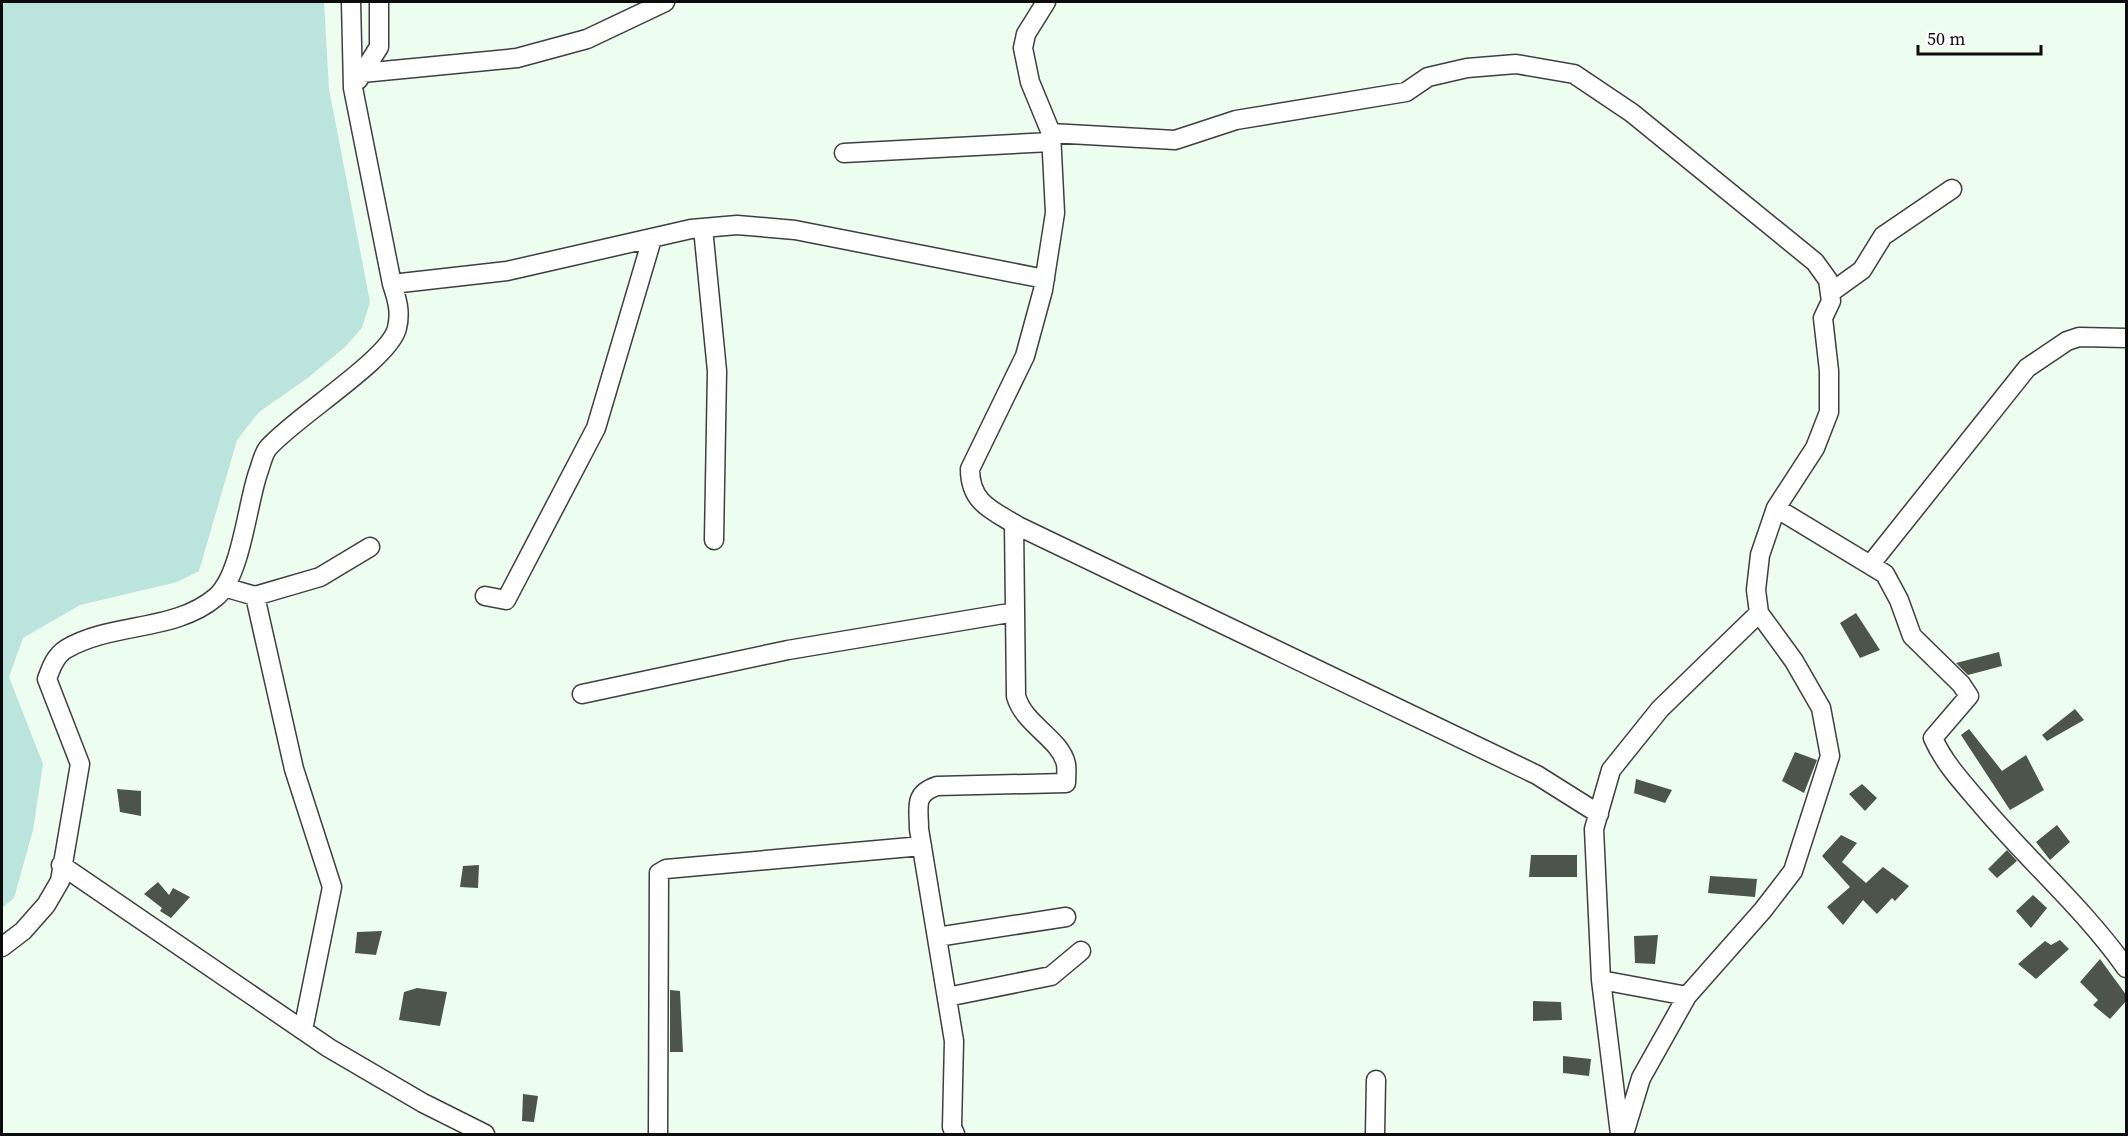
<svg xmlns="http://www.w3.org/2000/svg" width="2128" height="1136" viewBox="0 0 2128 1136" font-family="'Source Serif 4',serif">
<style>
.green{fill:#bae4dc}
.building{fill:#4d544a}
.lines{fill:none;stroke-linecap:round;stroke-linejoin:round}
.minor-casing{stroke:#3f3f3f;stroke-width:21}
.minor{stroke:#fff;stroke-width:18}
</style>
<rect width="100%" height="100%" fill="#edfdef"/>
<!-- green -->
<path class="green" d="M2,2H324L329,89L370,302L362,328L345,347L309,377L259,412L237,440L199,571L177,582L80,605L23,638L9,677L43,764L33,830L14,898L2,908Z"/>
<!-- building -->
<path class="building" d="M1856,613L1880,650L1860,658L1840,623Z
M1999,652L2002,666L1968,675L1956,663Z
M2075,709L2084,720L2047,741L2042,735Z
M1969,729L2002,771L2026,755L2044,790L2010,810L1961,735Z
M1795,752L1817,760L1804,793L1782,781Z
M1636,779L1672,790L1665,803L1634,793Z
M1862,784L1877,798L1865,811L1849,794Z
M117,789L141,791V816L120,812Z
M2057,825L2070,842L2050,860L2036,842Z
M1841,835L1857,843L1842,862L1866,883L1883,867L1909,886L1895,901L1892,898L1877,914L1863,900L1843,925L1827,907L1850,887L1822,856Z
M2007,850L2017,861L1997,878L1988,869Z
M1531,855H1577V877H1529Z
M479,865L478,888L460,887L463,866Z
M1710,876L1757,879L1755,897L1708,893Z
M158,882L169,895L173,888L190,897L171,918L160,911L162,908L144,894Z
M2033,895L2047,908L2031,928L2016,911Z
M382,931L376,955L355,953L357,932Z
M1658,935L1655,964L1635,963L1634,936Z
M2060,940L2069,949L2036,979L2018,964L2045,941L2051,945Z
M2100,959L2127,996V1000L2110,1019L2093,1005L2098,1000L2080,982Z
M417,988L447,992L440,1026L399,1020L404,992Z
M670,990L680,991L683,1052H670Z
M1533,1001L1561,1002L1562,1020L1533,1021Z
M1563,1056L1591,1059L1589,1076L1563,1073Z
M523,1094L538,1096L534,1122L522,1121Z"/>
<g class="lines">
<!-- minor casing -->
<g class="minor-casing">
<path id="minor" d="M1046,2L1026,34L1023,48L1030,82L1051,133L1055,213L1043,290L1025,356L970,469C970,503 992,510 1018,526L1537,775L1599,814
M362,73L517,58L587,39L665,2
M358,80L379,47V2
M1051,133L1175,140L1236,120L1406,92L1428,77L1467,68L1516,64L1574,74L1632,113L1815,262L1828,280L1831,301L1823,318L1829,371V412L1815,448L1776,508L1760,555L1756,590L1759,613L1794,661L1821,708L1830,756L1793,871L1763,910L1687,996L1641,1078L1624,1134
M844,153L1051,142
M703,228L717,371L714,540
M392,284L507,271L691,229L737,225L795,230L1045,279
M1830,293L1862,270L1883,236L1952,189
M1776,508L1885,574L1899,600L1912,636L1961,684L1969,696L1933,738C1944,763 1962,782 1979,802C2026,859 2083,907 2126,968
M1870,565L2027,368L2067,341L2079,337L2126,338
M224,587L255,596L294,769L332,887L303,1030
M255,596L320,577L370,547
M485,596L506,600L596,428L652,239
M582,694L788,650L1015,612
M61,865L329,1048L423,1103L485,1134
M937,937L1066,917
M2,947L23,931L46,905L60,881L80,764L47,679C51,668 55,656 66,649C112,622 175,632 216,597C241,576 247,505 258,473C261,465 263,454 268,448C295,417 390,359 397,328C401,312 397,299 392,284L353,88L351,2
M1601,980L1687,996
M947,997L1051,976L1081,951
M658,1134L659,873L666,869L922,846
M955,1134L952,1127L954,1041L919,829C919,807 913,794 937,786L1066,783C1066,777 1067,770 1066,764C1060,738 1024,725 1016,696L1014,524
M1375,1134L1376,1080
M1620,1134L1601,980L1594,829L1611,770L1660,709L1759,613"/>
</g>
<!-- minor -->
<use href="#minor" class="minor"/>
</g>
<!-- border -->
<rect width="2128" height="1136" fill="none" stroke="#0c0c0c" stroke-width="6"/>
<!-- scale -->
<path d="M1918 45v9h123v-9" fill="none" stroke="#0c0c0c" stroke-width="3"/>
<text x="1927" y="45" font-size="18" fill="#0c0c0c" stroke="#ffffff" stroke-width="4.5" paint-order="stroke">50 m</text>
</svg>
